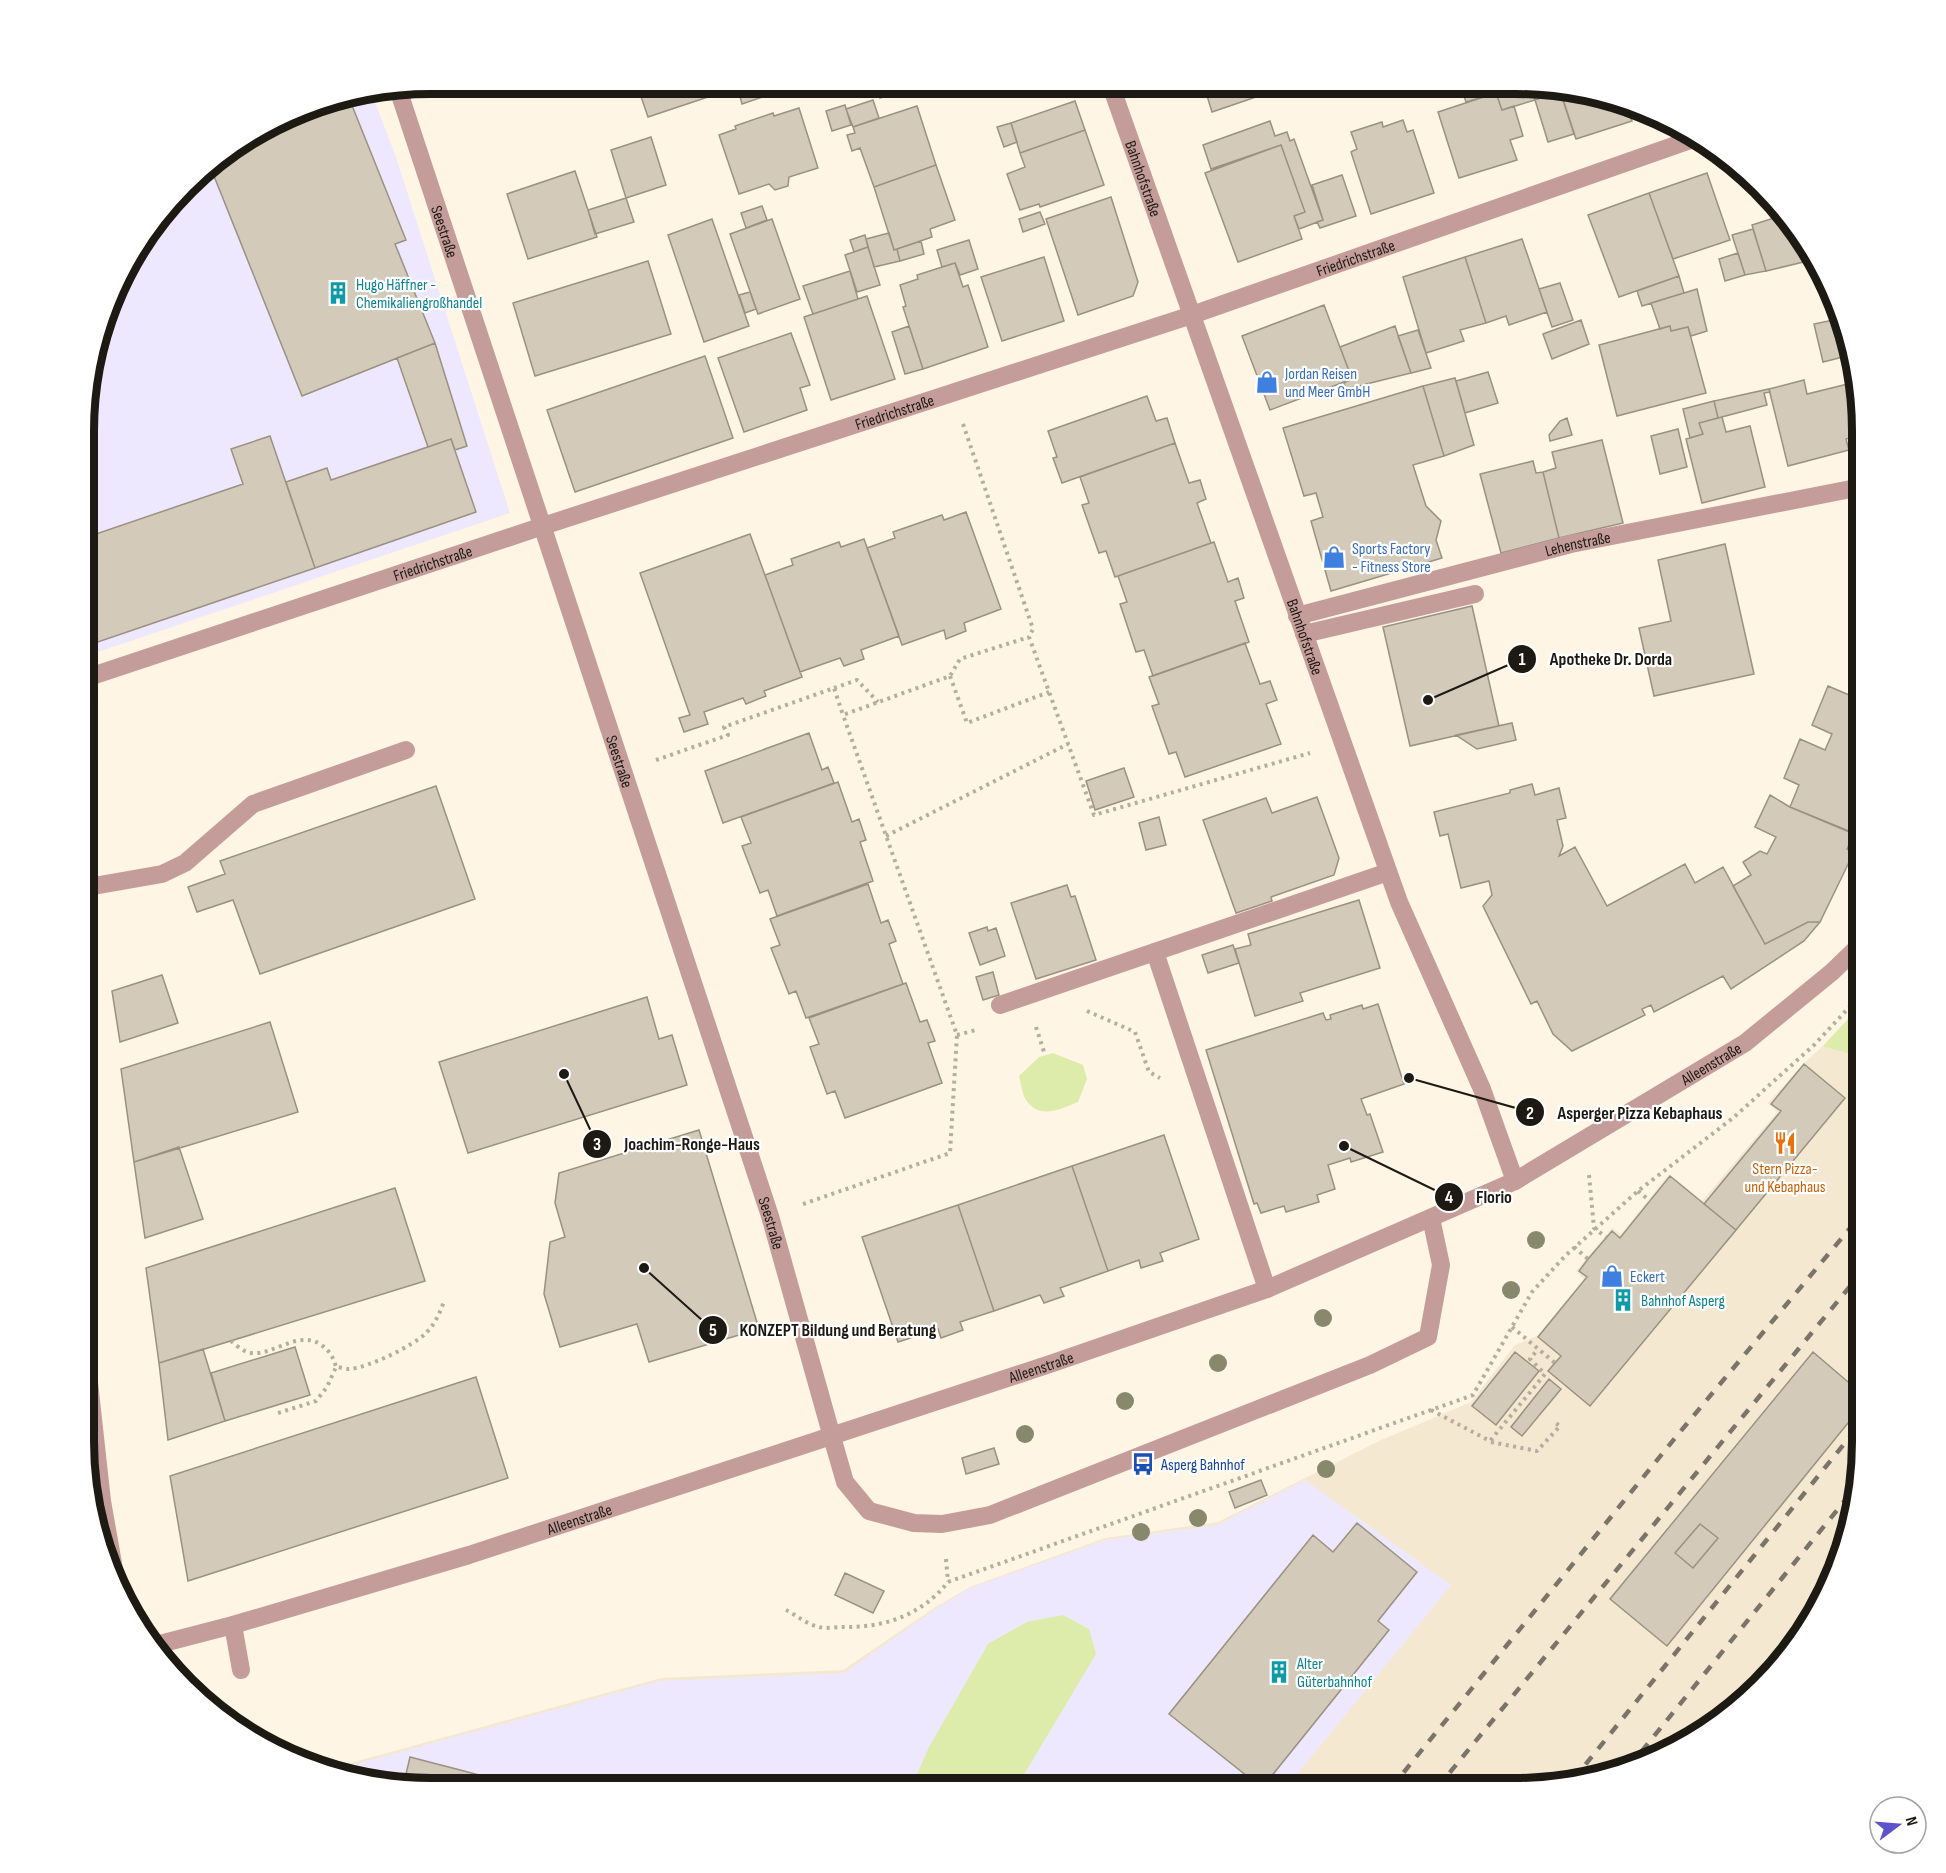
<svg xmlns="http://www.w3.org/2000/svg" width="1946" height="1873" viewBox="0 0 1946 1873" font-family="'Sofia Sans Condensed',sans-serif">
<style>
.built{fill:#f5e8d0}
.industrial{fill:#eee8fe}
.green{fill:#ddecab}
.building{fill:#d3caba;stroke:#9a9182;stroke-width:1.5}
.lines{fill:none;stroke-linecap:round;stroke-linejoin:round}
.path{stroke:#b5ada0;stroke-width:4;stroke-dasharray:3 4.5;stroke-linecap:butt}
.lane{stroke:#c49d9b;stroke-width:18}
.street{stroke:#c49d9b;stroke-width:18}
.rail{stroke:#7a746a;stroke-width:4.5;stroke-dasharray:10 10;stroke-linecap:butt}
.tree{fill:#88886d}
.labels{text-anchor:middle;stroke-width:4.5;stroke-linejoin:round;paint-order:stroke}
.street-label{font-size:16px;fill:#1d1a14;stroke:#fff}
.culture-label{font-size:16px;fill:#0d838f;stroke:#fff;text-anchor:start}
.shop-label{font-size:16px;fill:#366cbe;stroke:#fff;text-anchor:start}
.food-label{font-size:16px;fill:#c56008;stroke:#fff}
.transit-label{font-size:16px;fill:#164399;stroke:#fff;text-anchor:start}
.rim{fill:none;stroke:#1d1a14;stroke-width:8}
.leader{fill:none;stroke:#1d1a14;stroke-width:2}
.callout-dot{fill:#1d1a14;stroke:#fff;stroke-width:2}
.mark-label{font-size:18px;text-anchor:middle;font-weight:bold;fill:#fff}
.callout-label{font-size:18px;text-anchor:middle;font-weight:bold;fill:#1d1a14;stroke:#fff;stroke-width:4.5;stroke-linejoin:round;paint-order:stroke}
</style>
<rect width="100%" height="100%" fill="#fff5e5"/>
<!-- built -->
<path class="built" d="M1861,1005V1464L1826,1596L1776,1670L1726,1717L1647,1763L1537,1788H409L332,1768L661,1678L843,1670L934,1608L970,1587L1105,1538L1218,1522L1379,1441L1464,1405L1471,1402L1515,1345L1537,1336L1584,1279L1576,1271L1612,1228L1621,1234L1669,1174L1702,1201L1777,1112L1768,1103L1804,1063L1823,1046Z"/>
<!-- industrial -->
<path class="industrial" d="M372,94L396,157L510,513L89,655L91,364L130,258L203,170L319,103Z
M1305,1480L1451,1585L1286,1788H409L338,1769L659,1681L844,1673L934,1610L970,1588L1105,1540L1217,1525Z"/>
<!-- green -->
<path class="green" d="M1861,1005V1057L1823,1046Z
M1053,1053L1083,1065L1087,1079L1078,1102C1061,1109 1039,1120 1026,1100C1022,1094 1021,1083 1019,1076L1039,1057Z
M1063,1615L1089,1629L1096,1654L1016,1788H911L929,1747L988,1644L1027,1622Z"/>
<!-- building -->
<path class="building" d="M637,85H717L720,93L648,117Z
M737,85H775L777,92L742,104Z
M876,85H918L880,98Z
M1204,86H1256L1259,96L1212,112Z
M1256,86H1290L1259,96Z
M1461,87H1494L1496,93L1466,102Z
M1494,87H1531L1535,100L1502,110Z
M1531,87H1559L1560,91L1535,100Z
M1559,87L1628,110L1632,121L1576,139Z
M1560,91L1574,134L1548,142L1535,100Z
M1496,93L1502,110L1514,106L1523,136L1510,140L1517,160L1459,178L1438,112Z
M349,98L406,240L395,244L435,343L302,396L210,166L319,103Z
M873,100L879,118L853,127L846,109Z
M1075,101L1085,130L1020,153L1011,123Z
M845,105L851,125L832,131L826,111Z
M917,106L936,165L874,187L860,148L852,151L847,135L855,133L853,127Z
M799,108L818,168L789,177L788,186L775,190L769,184L739,194L719,135L736,129L735,126L773,113L774,116Z
M1403,120L1407,132L1413,130L1434,193L1371,214L1351,152L1357,149L1351,132L1382,122L1383,127Z
M1270,121L1275,136L1287,132L1290,141L1294,139L1323,220L1299,229L1294,216L1305,212L1281,145L1211,169L1203,145Z
M1011,123L1017,142L1004,147L997,127Z
M1085,130L1104,185L1040,207L1039,204L1020,210L1007,174L1025,167L1020,153Z
M651,137L666,185L626,198L611,150Z
M1281,145L1305,212L1294,216L1302,239L1238,262L1205,173Z
M936,165L955,220L930,229L932,237L894,250L874,187Z
M575,171L597,237L528,259L507,194Z
M1707,173L1730,240L1673,259L1649,193Z
M1342,175L1356,216L1320,228L1317,222L1323,220L1312,185Z
M1649,193L1679,276L1619,297L1588,215Z
M1111,197L1138,282L1133,296L1078,315L1046,219Z
M626,198L634,222L595,234L588,210Z
M762,206L767,220L746,228L741,213Z
M1040,212L1045,224L1023,232L1019,219Z
M1783,215L1788,228L1793,226L1812,260L1766,271L1752,225Z
M712,219L749,326L704,342L668,235Z
M772,219L800,299L758,314L730,234Z
M1753,229L1766,271L1745,275L1732,235Z
M889,233L894,250L897,249L900,261L874,267L866,239Z
M865,235L868,247L854,252L850,240Z
M1522,239L1547,312L1509,325L1506,316L1486,323L1465,257Z
M969,240L978,269L960,275L955,263L942,267L937,250Z
M921,241L924,254L900,261L897,249Z
M868,247L880,285L857,292L845,255Z
M1738,253L1745,275L1725,281L1719,259Z
M1044,257L1064,321L1002,341L981,277Z
M1465,257L1486,323L1460,330L1464,341L1426,353L1403,277Z
M648,261L671,334L535,376L513,303Z
M955,263L963,287L968,285L988,347L923,369L903,307L906,306L900,285L918,279L917,275Z
M850,271L858,299L813,314L803,286Z
M1679,276L1684,293L1642,306L1637,291Z
M1560,283L1573,320L1552,327L1539,289Z
M1697,289L1707,331L1691,336L1688,327L1671,331L1670,326L1660,329L1651,303Z
M750,292L756,309L745,313L739,295Z
M867,296L895,379L831,400L804,317Z
M1324,305L1352,379L1270,410L1242,336Z
M1843,318L1851,355L1823,362L1814,324Z
M1581,320L1589,344L1552,359L1543,334Z
M909,326L923,369L905,374L892,332Z
M1395,326L1411,373L1346,389L1344,383L1352,379L1340,347Z
M1670,326L1671,331L1688,327L1706,393L1617,416L1599,345Z
M1418,330L1431,368L1411,373L1398,336Z
M791,333L810,385L800,388L807,410L744,432L718,358Z
M435,343L467,446L455,450L451,439L428,447L397,358Z
M705,356L733,438L575,492L547,410Z
M1488,372L1498,403L1465,413L1456,381Z
M1455,378L1474,445L1444,456L1423,386Z
M1804,380L1807,394L1856,382L1861,409V435L1846,439L1849,450L1788,466L1769,389Z
M1423,386L1444,456L1413,465L1426,506L1441,521L1436,540L1442,558L1331,591L1311,521L1323,517L1316,493L1304,496L1283,428Z
M1769,389L1770,392L1764,393L1767,405L1718,418L1714,401Z
M1147,396L1156,421L1167,418L1175,443L1062,483L1053,458L1057,457L1048,431Z
M1714,401L1718,418L1699,423L1703,434L1690,438L1683,409Z
M1722,417L1726,432L1750,426L1765,487L1702,503L1686,439L1703,434L1699,423Z
M1567,418L1572,435L1550,441L1549,435L1560,421Z
M1678,429L1687,467L1660,474L1651,436Z
M270,436L315,568L89,645L90,536L243,484L231,449Z
M451,439L476,512L315,568L286,482L327,468L331,480Z
M1602,440L1623,523L1559,538L1543,472L1556,468L1552,452Z
M1175,443L1189,483L1200,480L1206,499L1197,503L1211,543L1115,577L1106,551L1099,553L1082,505L1089,503L1080,477Z
M1533,461L1536,473L1543,472L1559,538L1501,553L1480,474Z
M966,512L1001,609L964,623L966,631L946,639L944,630L902,645L867,548L895,538L893,532L942,515L944,520Z
M750,534L802,677L764,691L766,696L746,704L743,698L704,712L708,724L684,732L679,718L690,715L640,573Z
M864,539L899,636L861,650L864,659L844,666L840,658L800,672L765,575L793,565L791,559L839,542L841,547Z
M1214,542L1228,582L1238,578L1244,598L1235,601L1249,642L1153,676L1144,650L1136,652L1120,604L1127,602L1118,576Z
M1725,544L1754,674L1654,696L1639,628L1671,621L1658,560Z
M1472,606L1499,726L1410,746L1383,627Z
M1245,643L1260,684L1270,681L1277,700L1266,704L1281,744L1185,777L1176,752L1169,754L1152,706L1159,704L1149,677Z
M1828,686L1861,700V836L1790,807L1799,785L1784,778L1800,739L1825,750L1832,734L1812,725Z
M1512,723L1516,740L1477,749L1456,735Z
M809,733L822,770L828,767L834,783L723,823L705,771Z
M1124,768L1134,797L1095,810L1086,781Z
M838,782L852,822L859,819L866,840L860,842L873,881L777,916L768,890L760,893L742,846L751,843L741,817Z
M1532,784L1535,795L1559,788L1566,818L1557,820L1563,846L1559,856L1575,847L1607,906L1685,864L1695,883L1723,867L1765,944L1808,922H1820L1804,941L1731,989L1723,976L1654,1012L1651,1005L1642,1009L1645,1015L1572,1051L1553,1034L1537,1001L1531,1004L1483,906L1492,895L1489,881L1461,888L1448,834L1440,836L1434,812L1510,793V790Z
M436,786L475,899L260,974L233,900L197,912L188,887L225,874L220,861Z
M1770,795L1790,807L1854,834L1847,849L1854,852L1820,922H1808L1765,944L1733,886L1751,875L1743,862L1760,851L1767,854L1776,837L1755,827Z
M1317,797L1339,858L1334,875L1271,897L1272,901L1236,913L1203,820L1266,798L1272,813Z
M1159,817L1166,845L1146,850L1139,823Z
M868,884L881,923L888,920L896,941L889,944L903,984L806,1018L796,991L789,994L771,948L780,945L770,919Z
M1067,885L1071,897L1075,896L1096,960L1036,979L1011,903Z
M1359,900L1380,968L1300,993L1303,1001L1255,1016L1235,949L1251,945L1248,934Z
M987,927L988,931L996,928L1005,956L980,965L969,933Z
M1233,945L1239,963L1208,973L1202,955Z
M993,972L999,995L983,1000L976,977Z
M162,975L178,1023L120,1042L112,991Z
M906,983L920,1022L927,1020L935,1041L928,1043L942,1083L845,1118L835,1091L827,1094L810,1047L819,1044L809,1018Z
M647,997L659,1039L672,1035L687,1085L468,1153L439,1062Z
M1378,1004L1404,1084L1361,1099L1367,1115L1370,1114L1383,1152L1351,1162L1350,1158L1328,1165L1335,1189L1317,1195L1319,1202L1286,1212L1284,1206L1261,1213L1257,1203L1254,1204L1206,1050L1323,1013L1326,1020L1331,1019L1330,1015L1362,1005L1363,1009Z
M270,1022L298,1112L134,1162L121,1069Z
M1804,1064L1845,1098L1736,1230L1704,1204L1781,1111L1771,1104Z
M699,1130L759,1329L649,1362L637,1324L560,1347L544,1294L550,1242L565,1237L555,1203L559,1173Z
M1164,1135L1199,1239L1160,1253L1163,1261L1141,1268L1139,1260L1108,1271L1072,1166Z
M179,1147L203,1219L145,1238L134,1162Z
M1072,1166L1108,1271L1060,1288L1064,1296L1044,1303L1040,1295L994,1311L958,1205Z
M1670,1176L1736,1230L1590,1406L1548,1371L1561,1356L1538,1337L1587,1277L1579,1271L1588,1259L1612,1231L1620,1238Z
M395,1188L425,1281L159,1363L146,1268Z
M958,1205L994,1311L960,1322L963,1330L941,1338L938,1329L898,1342L862,1237Z
M295,1347L310,1395L225,1421L211,1373Z
M203,1349L225,1421L168,1440L159,1363Z
M1515,1352L1539,1371L1496,1425L1472,1406Z
M1813,1352L1861,1393V1407L1667,1646L1610,1599Z
M476,1377L508,1478L188,1581L170,1476Z
M1549,1379L1561,1389L1522,1436L1511,1427Z
M994,1448L999,1464L966,1474L962,1458Z
M1261,1480L1267,1495L1235,1508L1229,1492Z
M1357,1523L1417,1572L1378,1621L1389,1630L1262,1788L1169,1714L1313,1535L1333,1552Z
M1700,1524L1718,1538L1693,1568L1675,1553Z
M845,1573L884,1591L873,1613L835,1595Z
M410,1757L464,1771L527,1788H409L403,1787Z"/>
<g class="lines">
<!-- path -->
<path class="path" d="M963,424L1033,629L1029,637L1094,815L1310,753
M950,676L967,723L1049,692
M834,688L857,680L878,702
M656,760L728,735L724,727L834,688L843,715L950,676L960,659L1029,637
M886,836L1068,744
M1087,1011L1135,1032L1149,1072L1160,1078
M1036,1027L1045,1055
M957,1035L976,1030
M1589,1175L1594,1228L1606,1237
M1638,1191L1650,1201
M803,1204L950,1153L957,1035L843,715
M1574,1247L1588,1259
M1512,1327L1555,1363
M231,1341C236,1345 243,1352 251,1353C272,1356 298,1330 320,1344C329,1350 333,1356 336,1367
M1431,1410L1490,1441L1545,1374L1530,1359L1538,1349
M278,1413L316,1401L327,1387L336,1367C340,1367 345,1369 349,1369C368,1368 413,1346 426,1333C435,1324 440,1313 444,1301
M1491,1442L1537,1451L1560,1426L1553,1421
M946,1559L948,1582
M786,1610C796,1615 808,1625 819,1627C826,1629 835,1627 842,1627C884,1628 922,1615 948,1582L1473,1395L1532,1292L1565,1256L1638,1191L1733,1118L1814,1045L1857,999"/>
<!-- lane -->
<g class="lane">
<path id="s1" d="M1297,616L1571,544L1861,487"/>
<path d="M1304,634L1475,594"/>
<path d="M88,887L162,874L185,863L253,804L406,750"/>
<path d="M1155,952L1267,1289"/>
<path d="M1000,1005L1388,872"/>
<path d="M832,1437L845,1482L869,1511L914,1523L942,1524L990,1515L1370,1365L1428,1337L1441,1265L1431,1218"/>
<path d="M233,1625L241,1670"/>
</g>
<!-- street -->
<g class="street">
<path id="s2" d="M1111,86L1399,902L1482,1089L1515,1181"/>
<path id="s3" d="M398,89L770,1216L832,1437"/>
<path id="s4" d="M89,677L543,526L1192,315L1696,138"/>
<path d="M85,1346L102,1501L117,1586"/>
<path id="s5" d="M152,1646L233,1625L469,1555L1050,1364L1267,1289L1515,1181L1745,1043L1832,972L1861,944"/>
</g>
<!-- rail -->
<path class="rail" d="M1629,1767L1855,1488
M1573,1780L1861,1423
M1391,1788L1675,1438L1861,1215
M1437,1788L1861,1273"/>
</g>
<!-- trees -->
<g class="tree">
<circle cx="1536" cy="1240" r="9"/>
<circle cx="1511" cy="1290" r="9"/>
<circle cx="1323" cy="1318" r="9"/>
<circle cx="1218" cy="1363" r="9"/>
<circle cx="1125" cy="1401" r="9"/>
<circle cx="1025" cy="1434" r="9"/>
<circle cx="1326" cy="1469" r="9"/>
<circle cx="1198" cy="1518" r="9"/>
<circle cx="1141" cy="1532" r="9"/>
</g>
<!-- icons -->
<defs>
<g id="building-bare" transform="scale(1.8)"><path d="M-4-6H4V6H1V3H-1V6H-4ZM-2.5-4.3h1.7v1.8h-1.7ZM.8-4.3h1.7v1.8H.8ZM-2.5-1h1.7V.8h-1.7ZM.8-1h1.7V.8H.8Z" fill="#0f9aa8" stroke="#fff" stroke-width="2.5" paint-order="stroke"/></g>
<g id="shop-bare" transform="scale(1.8)"><path d="M-5-2.5h2.3a2.7 3.5 0 0 1 5.4 0H5L5.5 6h-11ZM-1.5-2.5h3a1.5 2.3 0 0 0-3 0Z" fill="#3f7fe0" stroke="#fff" stroke-width="2.5" paint-order="stroke"/></g>
<g id="restaurant-bare" transform="scale(1.8)"><path d="M-5-6h1v4h1v-4h1v4h1v-4h1v5L-1.5 .5V6h-2V.5L-5-1ZM5-6V6H3V1.5H1.5Q1.5-4 5-6Z" fill="#e8710a" stroke="#fff" stroke-width="2.5" paint-order="stroke"/></g>
<g id="bus-bare" transform="scale(1.8)"><path d="M-5-6H5V4H4V6H2V4H-2V6H-4V4H-5ZM-3.5-4V0h7V-4ZM-3.5 1.2v1.5H-2V1.2ZM2 1.2v1.5H3.5V1.2Z" fill="#1a4fb4" stroke="#fff" stroke-width="2.5" paint-order="stroke"/></g>
</defs>
<g fill-rule="evenodd">
<use href="#building-bare" x="338" y="293"/>
<use href="#shop-bare" x="1267" y="382"/>
<use href="#shop-bare" x="1334" y="557"/>
<use href="#restaurant-bare" x="1785" y="1143"/>
<use href="#shop-bare" x="1612" y="1276"/>
<use href="#building-bare" x="1623" y="1300"/>
<use href="#bus-bare" x="1143" y="1464"/>
<use href="#building-bare" x="1279" y="1672"/>
</g>
<g class="labels">
<!-- street labels -->
<g class="street-label">
<text dy="6" stroke="none"><textPath href="#s2" startOffset="98">Bahnhofstraße</textPath></text>
<text dy="6" stroke="none"><textPath href="#s3" startOffset="150">Seestraße</textPath></text>
<text dy="6" stroke="none"><textPath href="#s4" startOffset="1334">Friedrichstraße</textPath></text>
<text dy="6" stroke="none"><textPath href="#s4" startOffset="848">Friedrichstraße</textPath></text>
<text dy="6" stroke="none"><textPath href="#s1" startOffset="290">Lehenstraße</textPath></text>
<text dy="6" stroke="none"><textPath href="#s4" startOffset="362">Friedrichstraße</textPath></text>
<text dy="6" stroke="none"><textPath href="#s2" startOffset="584">Bahnhofstraße</textPath></text>
<text dy="6" stroke="none"><textPath href="#s3" startOffset="708">Seestraße</textPath></text>
<text dy="6" stroke="none"><textPath href="#s5" startOffset="1670">Alleenstraße</textPath></text>
<text dy="6" stroke="none"><textPath href="#s3" startOffset="1194">Seestraße</textPath></text>
<text dy="6" stroke="none"><textPath href="#s5" startOffset="932">Alleenstraße</textPath></text>
<text dy="6" stroke="none"><textPath href="#s5" startOffset="446">Alleenstraße</textPath></text>
</g>
<!-- culture labels -->
<g class="culture-label">
<text x="356" y="290">Hugo Häffner -<tspan x="356" dy="18">Chemikaliengroßhandel</tspan></text>
<text x="1641" y="1306">Bahnhof Asperg</text>
<text x="1297" y="1669">Alter<tspan x="1297" dy="18">Güterbahnhof</tspan></text>
</g>
<!-- shop labels -->
<g class="shop-label">
<text x="1285" y="379">Jordan Reisen<tspan x="1285" dy="18">und Meer GmbH</tspan></text>
<text x="1352" y="554">Sports Factory<tspan x="1352" dy="18">- Fitness Store</tspan></text>
<text x="1630" y="1282">Eckert</text>
</g>
<!-- food labels -->
<g class="food-label">
<text x="1785" y="1174">Stern Pizza-<tspan x="1785" dy="18">und Kebaphaus</tspan></text>
</g>
<!-- transit labels -->
<g class="transit-label">
<text x="1161" y="1470">Asperg Bahnhof</text>
</g>
</g>
<!-- crop -->
<path d="M0 0H1946V1873H0ZM431 94H1515A337 337 0 0 1 1852 431V1441A337 337 0 0 1 1515 1778H431A337 337 0 0 1 94 1441V431A337 337 0 0 1 431 94Z" fill="#fff" fill-rule="evenodd"/>
<path class="rim" d="M431 94H1515A337 337 0 0 1 1852 431V1441A337 337 0 0 1 1515 1778H431A337 337 0 0 1 94 1441V431A337 337 0 0 1 431 94Z"/>
<!-- callouts -->
<path class="leader" d="M1428 700L1522 659M1409 1078L1530 1112M564 1074L597 1144M1344 1146L1449 1197M644 1268L713 1330"/>
<g class="callout-dot">
<circle cx="1428" cy="700" r="6"/>
<circle cx="1409" cy="1078" r="6"/>
<circle cx="564" cy="1074" r="6"/>
<circle cx="1344" cy="1146" r="6"/>
<circle cx="644" cy="1268" r="6"/>
<circle cx="1522" cy="659" r="15"/>
<circle cx="1530" cy="1112" r="15"/>
<circle cx="597" cy="1144" r="15"/>
<circle cx="1449" cy="1197" r="15"/>
<circle cx="713" cy="1330" r="15"/>
</g>
<g class="mark-label">
<text x="1522" y="665">1</text>
<text x="1530" y="1119">2</text>
<text x="597" y="1150">3</text>
<text x="1449" y="1203">4</text>
<text x="713" y="1336">5</text>
</g>
<g class="callout-label">
<text x="1611" y="665">Apotheke Dr. Dorda</text>
<text x="1640" y="1119">Asperger Pizza Kebaphaus</text>
<text x="692" y="1150">Joachim-Ronge-Haus</text>
<text x="1494" y="1203">Florio</text>
<text x="838" y="1336">KONZEPT Bildung und Beratung</text>
</g>
<!-- north arrow -->
<g transform="translate(1898 1825) rotate(74)"><circle r="28" fill="#ffffff" stroke="#a5a3a1" stroke-width="1.5"/>
<path d="M0-4.5L10 22L0 15L-10 22Z" fill="#5d53cb"/>
<text y="-9" font-size="16" font-weight="bold" text-anchor="middle" fill="#1d1a14">N</text>
</g>
</svg>
